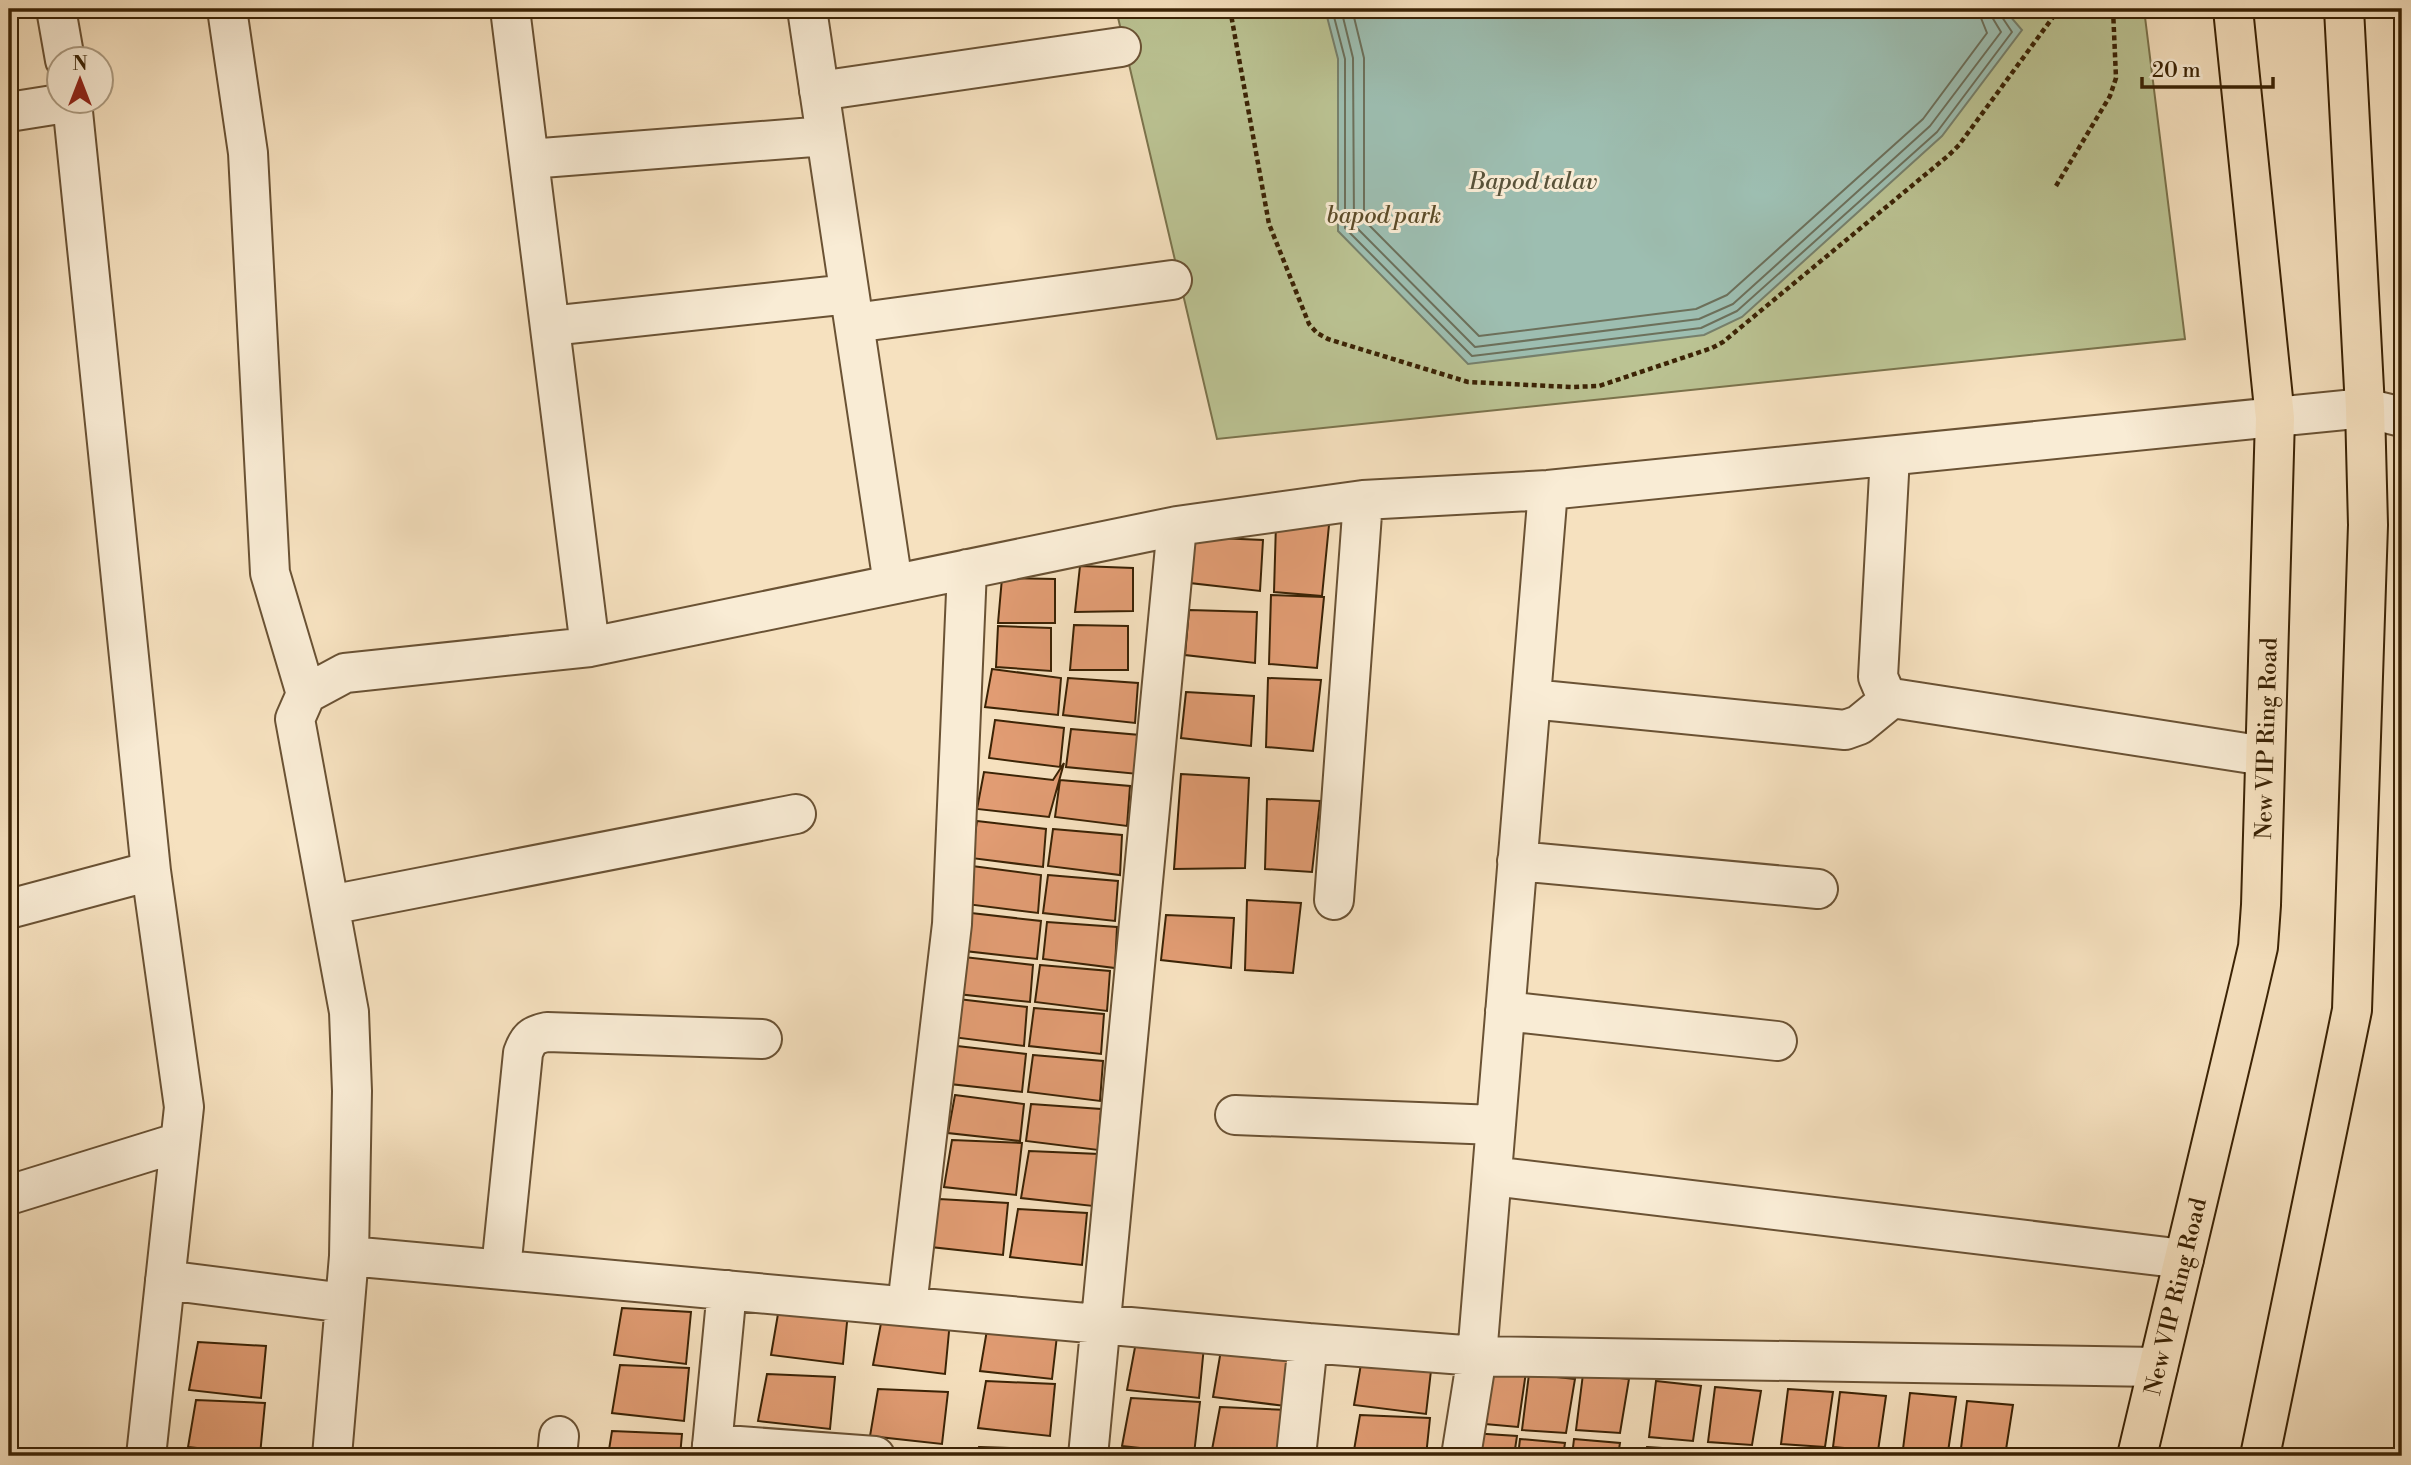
<svg xmlns="http://www.w3.org/2000/svg" width="2411" height="1465" viewBox="0 0 2411 1465" font-family="'Libre Bodoni',serif">
<style>
.green{fill:#bbc393;stroke:#7b734c;stroke-width:2}
.water{fill:#9dbeb1;stroke:#76806c;stroke-width:2}
.lines{fill:none;stroke-linecap:round;stroke-linejoin:round}
.shore{stroke:#6c705b;stroke-width:2}
.building{fill:#e19c73;stroke:#3b2305;stroke-width:2}
.minor-casing{stroke:#6a5234;stroke-width:42}
.major-casing{stroke:#3b2305;stroke-width:42}
.path{stroke:#3b2305;stroke-width:4.5;stroke-dasharray:5 3.5;stroke-linecap:butt}
.minor{stroke:#f9ecd5;stroke-width:38}
.major{stroke:#f6e1bf;stroke-width:38}
.labels{text-anchor:middle;stroke-width:6;stroke-linejoin:round;paint-order:stroke}
.park-label{font-size:23px;font-style:italic;fill:#5b4b28;stroke:#f9ecd5}
.street-label{font-size:23px;fill:#3b2305;stroke:#f9ecd5}
.water-label{font-size:24px;font-style:italic;fill:#585239;stroke:#f9ecd5}
</style>
<rect width="100%" height="100%" fill="#f6e1bf"/>
<filter id="stains"><feTurbulence type="fractalNoise" baseFrequency=".00286" numOctaves="4"/><feColorMatrix values="0 0 0 0 .2 0 0 0 0 .09 0 0 0 0 .02 0 0 0 .5 -.17"/></filter>
<radialGradient id="worn" r=".72"><stop offset=".6" stop-color="#630" stop-opacity="0"/><stop offset="1" stop-color="#630" stop-opacity=".3"/></radialGradient>
<!-- green -->
<path class="green" d="M1116,9H2144L2185,339L1217,439Z"/>
<!-- water -->
<path class="water" d="M1325,9H2004L2022,30L1942,136L1742,317L1704,335L1468,364L1338,231V59Z"/>
<g class="lines">
<!-- shore -->
<path class="shore" d="M1332,9L1345,59V228L1472,356L1701,328L1737,311L1937,132L2012,32L2000,14L1999,9
M1341,9L1353,58L1354,225L1475,347L1699,319L1733,304L1930,126L2001,32L1992,17L1991,9
M1352,9L1364,58V220L1479,336L1696,309L1727,295L1923,119L1987,33L1981,18L1980,9"/>
</g>
<!-- building -->
<path class="building" d="M1276,523L1329,525L1322,596L1274,592Z
M1195,537L1263,540L1260,591L1190,583Z
M1080,566L1133,568V611L1075,612Z
M1002,578L1055,579V623H998Z
M1271,595L1324,597L1317,668L1269,664Z
M1189,610L1257,612L1255,663L1185,655Z
M1074,625L1128,626V670H1070Z
M998,626L1051,628V671L996,667Z
M992,669L1061,678L1058,715L985,707Z
M1068,678L1138,683L1135,723L1063,715Z
M1268,678L1321,680L1313,751L1266,747Z
M1186,692L1254,696L1251,746L1181,738Z
M995,720L1064,728L1060,767L989,758Z
M1071,729L1140,735L1138,774L1066,767Z
M1064,763L1049,817L977,809L984,772L1053,780Z
M1181,774L1249,778L1245,868L1174,869Z
M1060,780L1130,786L1127,826L1055,817Z
M1267,799L1320,801L1312,872L1265,869Z
M977,821L1046,829L1043,867L971,858Z
M1053,829L1122,835L1120,875L1048,866Z
M972,866L1041,875L1038,913L966,904Z
M1048,875L1118,881L1115,921L1043,913Z
M1247,900L1301,903L1293,973L1245,970Z
M971,913L1041,921L1037,959L965,951Z
M1166,915L1234,918L1231,968L1161,960Z
M1047,922L1117,927L1115,968L1043,959Z
M964,957L1033,965L1030,1002L958,994Z
M1040,965L1110,971L1107,1011L1035,1002Z
M958,999L1027,1007L1024,1046L952,1037Z
M1034,1008L1104,1014L1101,1054L1029,1046Z
M957,1046L1026,1054L1022,1092L950,1084Z
M1033,1055L1103,1061L1100,1101L1028,1092Z
M955,1095L1024,1104L1020,1141L948,1133Z
M1031,1104L1101,1109L1098,1150L1026,1141Z
M952,1140L1022,1143L1016,1195L944,1187Z
M1029,1151L1099,1154L1093,1206L1021,1198Z
M939,1199L1008,1203L1003,1255L931,1247Z
M1018,1209L1087,1213L1082,1265L1010,1257Z
M622,1308L691,1312L686,1364L614,1355Z
M779,1308L848,1312L843,1364L771,1355Z
M882,1318L950,1321L945,1374L873,1365Z
M988,1324L1058,1327L1052,1379L980,1371Z
M198,1342L266,1346L261,1398L189,1390Z
M1136,1342L1204,1346L1199,1398L1127,1390Z
M1221,1350L1290,1354L1285,1406L1213,1397Z
M1362,1358L1432,1362L1426,1414L1354,1405Z
M620,1365L689,1368L684,1421L612,1413Z
M1480,1368L1526,1372L1518,1427L1474,1423Z
M767,1374L835,1377L830,1429L758,1421Z
M1529,1374L1575,1379L1566,1433L1522,1430Z
M1583,1374L1629,1379L1620,1433L1576,1430Z
M986,1381L1055,1384L1050,1436L978,1428Z
M1656,1381L1701,1386L1693,1441L1649,1437Z
M1715,1387L1761,1391L1752,1445L1708,1442Z
M878,1389L948,1392L942,1444L870,1436Z
M1788,1389L1833,1392L1825,1447L1781,1444Z
M1840,1392L1886,1396L1878,1451L1833,1447Z
M1910,1393L1956,1397L1948,1452L1903,1449Z
M1131,1398L1200,1402L1194,1454L1122,1446Z
M196,1400L265,1403L260,1455L188,1447Z
M1967,1401L2013,1405L2005,1456H1960Z
M1220,1407L1288,1410L1284,1456L1211,1455Z
M1360,1415L1430,1418L1426,1456H1353Z
M612,1431L682,1434L680,1456H608Z
M1471,1433L1517,1436L1514,1456H1468Z
M1520,1439L1565,1443L1563,1456H1518Z
M1574,1439L1620,1443L1618,1456H1572Z
M979,1447L1048,1449L1047,1456H977Z
M1647,1447L1692,1450L1691,1456H1645Z
M1706,1451L1752,1455L1705,1456Z
M1779,1453L1812,1456H1778Z"/>
<g class="lines">
<!-- minor casing -->
<g class="minor-casing">
<path id="minor" d="M56,9L65,60
M227,9L248,153L270,573L306,694
M510,9L590,647
M807,9L893,584
M819,91L1121,47
M72,102L151,871L184,1107L146,1456
M9,112L72,102
M529,159L826,136
M854,323L1172,280
M550,326L849,294
M1890,456L1878,677L1884,691L1892,698L2265,756
M1531,699L1845,730L1859,725L1892,698
M1517,861L1818,889
M1334,900L1363,500
M330,905L796,814
M9,909L151,871
M1505,1011L1777,1041
M1235,1115L1496,1125
M1492,1176L2184,1259
M9,1195L180,1142
M349,1256L1308,1343L1477,1356L2158,1367
M501,1269L523,1053C528,1039 532,1035 547,1032L762,1039
M165,1280L345,1303
M907,1306L952,924L967,569
M712,1444L875,1456
M332,1456L349,1256L352,1091L349,1012L295,719L306,694L345,673L590,647L1177,526L1363,500L1548,490L2365,408L2402,417
M557,1456L559,1436
M711,1456L727,1290
M1088,1456L1177,526
M1296,1456L1308,1343
M1461,1456L1477,1356L1548,490"/>
</g>
<!-- major casing -->
<g class="major-casing">
<g id="major">
<path id="s1" d="M2137,1456L2248,990L2258,947L2261,905L2275,418L2233,9"/>
<path d="M2260,1456L2352,1010L2368,525L2365,408L2344,9"/>
</g>
</g>
<!-- path -->
<path class="path" d="M1230,9L1269,224L1309,324L1317,333L1328,339L1468,382L1571,387L1599,386L1712,348L1723,342L1949,155L1959,145L2059,9
M2056,186L2110,96L2116,78L2113,9"/>
<!-- minor -->
<use href="#minor" class="minor"/>
<!-- major -->
<use href="#major" class="major"/>
</g>
<g class="labels">
<!-- park labels -->
<g class="park-label">
<text x="1384" y="223">bapod park</text>
</g>
<!-- street labels -->
<g class="street-label">
<text dy="8" stroke="none"><textPath href="#s1" startOffset="732">New VIP Ring Road</textPath></text>
<text dy="8" stroke="none"><textPath href="#s1" startOffset="164">New VIP Ring Road</textPath></text>
</g>
<!-- water labels -->
<g class="water-label">
<text x="1533" y="189">Bapod talav</text>
</g>
</g>
<!-- margin -->
<rect width="2411" height="1465" fill="none" stroke="#f6e1bf" stroke-width="35"/>
<rect x="10" y="10" width="2390" height="1444" fill="none" stroke="#3b2305" stroke-width="3.5"/>
<rect x="18" y="18" width="2376" height="1430" fill="none" stroke="#3b2305" stroke-width="2"/>
<!-- north arrow -->
<g transform="translate(80 80)"><circle r="33" fill="#f9ecd5" stroke="#ad9c82" stroke-width="2"/>
<path d="M0-5L12 26L0 18L-12 26Z" fill="#8f2418"/>
<text y="-10" font-size="19" font-weight="bold" text-anchor="middle" fill="#3b2305">N</text>
</g>
<!-- scale -->
<path d="M2142 77v10h131v-10" fill="none" stroke="#3b2305" stroke-width="3.5"/>
<text x="2152" y="77" font-size="21" fill="#3b2305" stroke="#f9ecd5" stroke-width="5" paint-order="stroke">20 m</text>
<rect width="100%" height="100%" filter="url(#stains)"/>
<rect width="100%" height="100%" fill="url(#worn)"/>
</svg>
